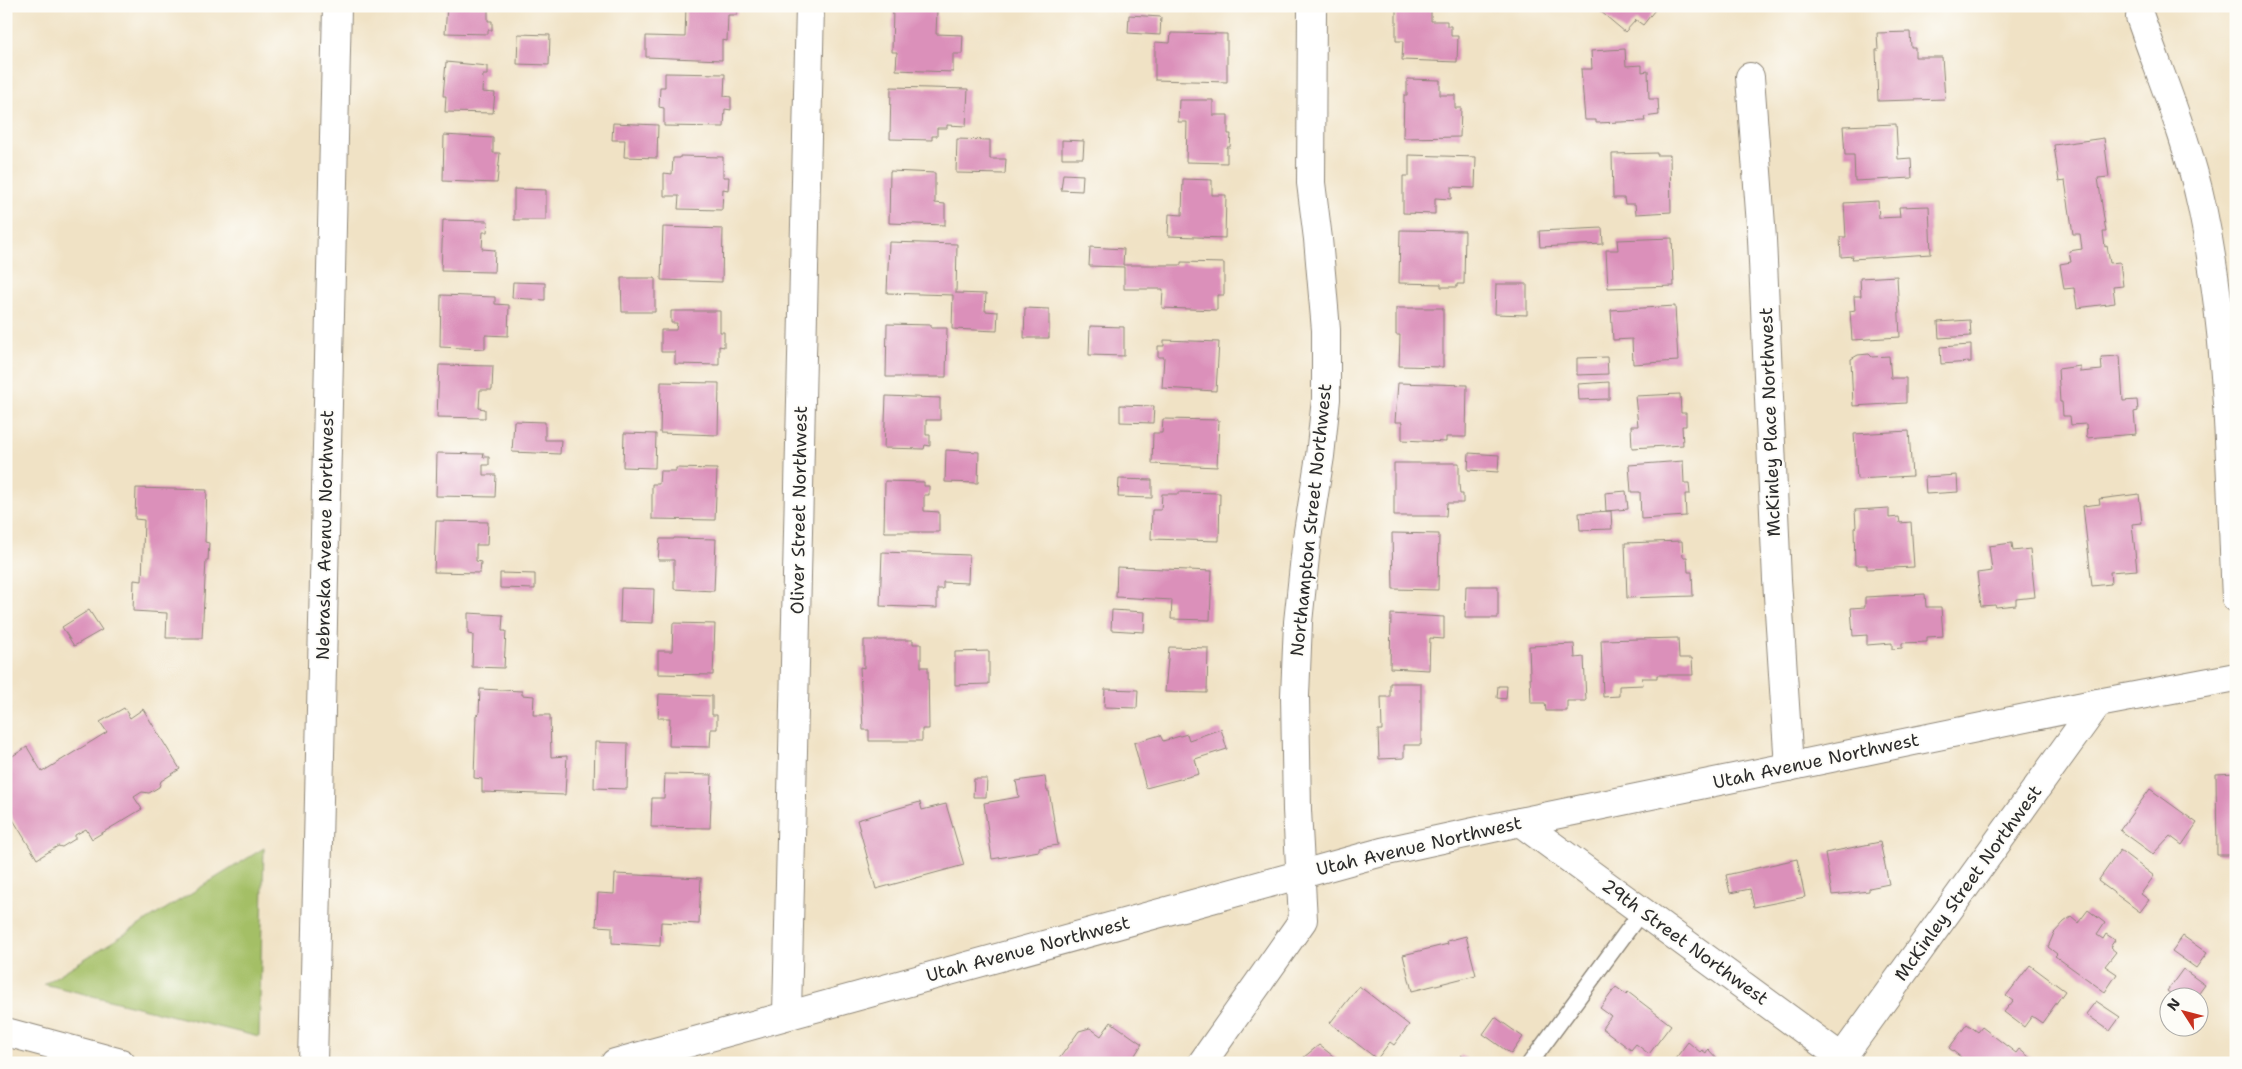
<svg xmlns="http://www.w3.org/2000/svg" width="2242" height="1069" viewBox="0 0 2242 1069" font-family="'Shantell Sans',sans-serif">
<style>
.green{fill:#a4bf66;stroke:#687548}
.building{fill:#db90ba}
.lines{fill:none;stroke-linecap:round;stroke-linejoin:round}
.service-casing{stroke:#8e8678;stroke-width:18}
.minor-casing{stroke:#8e8678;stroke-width:30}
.tertiary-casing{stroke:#8e8678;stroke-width:30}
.service{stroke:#fff;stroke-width:15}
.minor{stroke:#fff;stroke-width:28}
.tertiary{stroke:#fff;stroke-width:28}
.labels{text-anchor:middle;stroke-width:4;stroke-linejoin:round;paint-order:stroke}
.street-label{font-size:18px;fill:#2b2b2b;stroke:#fdfcf7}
</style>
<rect width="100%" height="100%" fill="#fdfcf7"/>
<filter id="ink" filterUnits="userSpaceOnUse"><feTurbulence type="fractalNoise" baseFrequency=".02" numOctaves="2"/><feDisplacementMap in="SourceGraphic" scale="10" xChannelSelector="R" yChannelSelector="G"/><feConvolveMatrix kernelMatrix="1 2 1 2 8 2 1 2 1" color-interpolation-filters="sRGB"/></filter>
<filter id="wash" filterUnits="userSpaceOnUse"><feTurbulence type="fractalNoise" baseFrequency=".0096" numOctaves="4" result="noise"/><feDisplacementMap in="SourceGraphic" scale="20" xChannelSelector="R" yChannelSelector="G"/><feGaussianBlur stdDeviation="1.12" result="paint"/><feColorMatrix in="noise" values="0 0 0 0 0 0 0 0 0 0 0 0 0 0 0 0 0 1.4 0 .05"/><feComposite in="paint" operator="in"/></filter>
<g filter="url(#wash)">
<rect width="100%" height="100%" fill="#f0e2c5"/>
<!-- green -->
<path class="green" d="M264,848L259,1037L44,984Z"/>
<g id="blocks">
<!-- building -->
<path class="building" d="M447,6H488V21H492V30H488V34L445,33Z
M686,6H737V15H728L727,41L722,40V60L646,57V36L685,37Z
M1396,6H1431V21H1447V26H1451V36H1458L1457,62L1402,60L1403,41H1396Z
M1605,6H1658L1643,25L1636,20L1625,32L1600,11Z
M893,8L937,10L936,34L963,35L962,54H953V72L896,70L897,52H892Z
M1129,15L1161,17L1160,35L1128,33Z
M1910,32L1911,47H1915V57H1942L1945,99L1878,101L1876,50H1878L1877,33Z
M1171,33L1227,34V82L1155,80V42L1170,43Z
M518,34L550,35L549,65L517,64Z
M1625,49L1626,66L1642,65V72L1648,71L1649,99H1658L1659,115L1644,117L1645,121L1596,123V120H1585L1581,69H1592L1591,51Z
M446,62L487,66V75H483L482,92L495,93L493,113L445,112L446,96H443Z
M665,73L725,74L724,96L731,97V110L725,109L724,127L664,126V108L659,107L660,87H665Z
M1407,79L1440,80V95H1455V108H1461L1460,137L1403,138L1404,95H1407Z
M891,87L968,89L966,126L947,125V128H937V136H932V140L890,139Z
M1179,100H1213V115H1228V134H1231L1230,147H1227V163L1186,162L1187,122H1178Z
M613,123L658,125L657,158L624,157L625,140H612Z
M1896,124L1898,159L1911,158L1912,178L1855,181L1854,155H1845L1843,126Z
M444,135L493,138V153H500L497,183L443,181Z
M2104,138L2109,177L2098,178L2106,232H2103L2105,247L2107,246L2110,263L2120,262L2123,286L2113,287L2115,303L2077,308L2074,288L2064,289L2060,264L2071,262L2069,251L2082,249L2080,234H2073L2065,181L2059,182L2054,145Z
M957,139L990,140V159H1006L1005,174L956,173Z
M1062,140L1084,141L1083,158H1062Z
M1657,153V155H1670L1671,212L1636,214L1635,204H1625L1624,198H1613L1612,154Z
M1409,155L1476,157L1475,188L1451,187V199L1435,198V214L1403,213V176H1409Z
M680,156L723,157V177H729L728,190L723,189L722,210L678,209L679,196H664V173L672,174L673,158H680Z
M890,171L935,173V203L945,204V225L889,223Z
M1063,174L1083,175L1082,191L1061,190Z
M1183,179L1212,180V195H1226L1225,238L1168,236L1169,214L1182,215Z
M514,189L546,190V220H514Z
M1878,201L1879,218L1900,217L1899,207L1929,206L1931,254L1852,259L1853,256L1841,257L1840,237H1846L1844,203Z
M443,220L488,221L487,232H483L482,249L495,250L494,272L441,271Z
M663,227L723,229L722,282L661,280Z
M1602,228L1603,244L1540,247L1539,231Z
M1400,230L1465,231L1464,284H1457V287H1441V284L1399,283Z
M1672,238L1674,286L1608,288L1606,250H1618L1617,240Z
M889,242L957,244L956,293L986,294L985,311L998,312L997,331L952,329L953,295L887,293Z
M1090,247L1124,249L1123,265H1181V262L1224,263V295H1217V310L1162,308L1163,289H1124V267L1089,266Z
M1897,276L1900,337L1852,340L1850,311L1855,310L1854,296H1861L1860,278Z
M621,278H655V312H622Z
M513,282L545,283V300L512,298Z
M1496,284H1527V315L1495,314Z
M441,295L495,297V304L509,305L508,336L485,335V349L440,347Z
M1675,306L1678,361L1633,364L1632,339L1613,340L1611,310Z
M1025,308L1049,309V338H1024Z
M1396,308H1443V367L1399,366L1400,335H1396Z
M671,311H720V332H724V347L719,346V365L675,364V352H661V330H676L677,323H671Z
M1970,320L1971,336L1939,338L1938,322Z
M887,324L931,325V328H947L946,377H886Z
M1090,326L1124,327V356L1089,355Z
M1164,340L1219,342L1216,391L1162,388L1164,357H1158V346H1164Z
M1971,345V362L1941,364L1940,347Z
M1869,354L1872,357L1889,356L1891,378H1906V403L1853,406L1851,359L1858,355Z
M2120,356L2123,401L2137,400L2138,411L2134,412L2136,434L2087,438L2086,424L2071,425L2070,416H2063L2062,402H2060L2058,369L2080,366V372L2102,370L2101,357Z
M1607,357L1608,374L1577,375V358Z
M439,365L493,366L492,390H480L479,408L485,409V418L437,417Z
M661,382L719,383L718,435L660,433Z
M1609,382V399L1579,400L1578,384Z
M1398,383L1467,385L1466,437H1446V442L1402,440V422H1395Z
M1680,394L1681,413H1686V426H1682L1683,445L1632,448L1631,426H1638L1635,396Z
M886,396L940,398V420H926V435H930V446L925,445L924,449L884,448Z
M1120,405L1154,406L1153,423L1120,422Z
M1163,419L1219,420L1217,467L1152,464L1153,433H1162Z
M514,421L545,422V440H561L560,454L512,452Z
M1909,431L1912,476L1857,479L1854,434Z
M624,433L656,434L655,468L623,467Z
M946,450L979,452L978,483L945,482Z
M437,453L484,454L483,457H489V465H483V475H496L495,497L436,496Z
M1469,453L1499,455L1498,472L1468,470Z
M1683,461L1684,483H1689L1690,494H1685L1686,516L1641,519L1640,492H1631L1629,465Z
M1394,463H1459V484L1460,494H1463V503H1447L1446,516H1394Z
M676,468L717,469L715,520L652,519V484H659L660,471H676Z
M1957,475L1958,492L1926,494L1925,477Z
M1119,479L1152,480V498L1118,497Z
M885,481L924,482V486H929V495H924V511L939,512V532H884Z
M136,488L207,490L205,542L209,543L208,560H206L202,638H166L167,613L133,611L134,580L142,581L144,520L135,519Z
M1626,491L1628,509L1606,511L1605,493Z
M1179,492L1220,493L1219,541L1151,539L1152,510H1161L1162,494H1179Z
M2139,494L2142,523L2132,524L2137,570L2110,572L2111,584L2092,586L2083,506L2100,504L2099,499Z
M1889,508V518L1899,517L1900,523L1911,522L1914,567L1867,569V565H1855L1854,528L1856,527L1855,510Z
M1611,511L1612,529L1580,530L1579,513Z
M436,521L488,522L487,545H476V561L481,562L480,573L434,572Z
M1392,533L1439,534L1438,590L1393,589Z
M674,538L716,539L714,591L674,589V560H658L660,539H674Z
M1682,541L1683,557H1687L1688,572H1692L1693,596L1627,598L1625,543Z
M2012,543L2013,551L2030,549L2035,597L2016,599V605L1996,607L1995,605L1981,606L1977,573L1992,571L1989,546Z
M882,552L969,555L968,583L943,582V589H937V608L880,606Z
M1117,567L1212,571L1210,620L1171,619L1172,600L1116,597Z
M500,573L535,574V589L500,588Z
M1466,586H1498V618H1465Z
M621,588L654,589L653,623L620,622Z
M1925,594L1926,607H1941L1943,636L1927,637V642L1902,643V648L1892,649V643L1867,645V635L1853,636L1851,608L1865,607V597Z
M89,610L102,630L74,646L62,627Z
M1112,610L1145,612L1144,632L1111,630Z
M468,613L503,615L502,631H506L504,668L472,667L473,635L468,634Z
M1391,614L1444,617V639L1430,638L1429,670L1390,668Z
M673,623L715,624L713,675L658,674V651H672Z
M1678,638L1679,658H1692L1693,675H1657V678H1642L1643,685L1619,686V696L1603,697L1601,640Z
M864,640H913V644H921V667H928L929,729H922V741H869V730H863L860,667L864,668Z
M1574,644L1575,658L1584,657L1586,701H1567V711H1546L1545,703H1531L1529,646Z
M1169,647L1208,648L1207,693L1165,692Z
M989,651V684L955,685V652Z
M1390,683H1421V745H1404V758L1379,759L1378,730H1382L1381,697H1390Z
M1498,686H1507L1506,699L1497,698Z
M480,689L522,691V695L534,696L533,715H550L551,757L567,756L565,795L482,792V779L474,778L476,715L479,714Z
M1105,689L1138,690L1137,708L1104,707Z
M659,694L712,696V715H717V729H711L710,747L669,746L670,718H658Z
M124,708L130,718L143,709L180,769L161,781L159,787L149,793L142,792L134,797L142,809L92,839L86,829L75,835V839L62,847L58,846L37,859L6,808V760L27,747L42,772L107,732L100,722Z
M1221,729L1227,749L1195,759L1199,774L1146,788L1134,743L1160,735L1163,741L1187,734L1189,740Z
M595,742L628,743L627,789L594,788Z
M2236,773V855H2217L2216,774Z
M665,774L712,775L710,828L651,827L652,798H664Z
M1045,777L1047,791H1049L1058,845L1039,848V851L992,859L984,803L1019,797L1016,781Z
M974,779H987L986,797H973Z
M2150,789L2197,823L2182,845L2170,836L2153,854L2120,830Z
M920,802L922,810L946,804L964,865L876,889L857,820Z
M1880,842L1889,884L1869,888V891L1832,895L1825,853Z
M2120,850L2154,876L2141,894L2149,900L2140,912L2098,881Z
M1797,859L1805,897L1754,907L1750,889L1730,893L1726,875Z
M615,874L701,878L699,924L661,922L660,946L612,943V927L596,926L598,893L614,894Z
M2088,910L2105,923L2097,935L2103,939L2106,934L2115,940L2110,947L2116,952L2105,966L2117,974L2105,992L2055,956L2057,954L2048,947L2054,933L2064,922L2071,917L2078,923Z
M1466,936L1476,975L1412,991L1403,955L1448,944L1447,941Z
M2183,936L2207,953L2196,968L2172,951Z
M2030,965L2065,991L2042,1023L2032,1016L2024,1027L2004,1012L2013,1001L2006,996Z
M2183,969L2205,985L2197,996H2174L2167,991Z
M1359,986L1409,1025L1394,1045L1390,1042L1377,1059L1330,1023Z
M1616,987L1626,994L1628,992L1671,1025L1649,1054L1636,1044L1631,1050L1602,1028L1611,1016L1600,1008Z
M2096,1001L2120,1017L2110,1031L2086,1014Z
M1495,1017L1523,1037L1511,1054L1483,1034Z
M1111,1022L1142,1044L1130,1063H1056L1079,1031L1090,1028L1101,1036Z
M1967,1024L1978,1032L1982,1027L2016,1053L2019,1049L2037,1063H1961L1959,1061L1962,1058L1949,1048Z
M1688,1042L1700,1052L1702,1050L1706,1053L1708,1049L1721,1063H1672Z
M1319,1045L1342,1063H1301L1304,1057Z
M1461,1055L1472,1063H1456Z"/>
</g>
</g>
<g filter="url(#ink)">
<use href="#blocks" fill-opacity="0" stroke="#8e8678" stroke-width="1"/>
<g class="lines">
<!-- service casing -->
<g class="service-casing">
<path id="service" d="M1530,1063L1642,911"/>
</g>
<!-- minor casing -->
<g class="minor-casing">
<path id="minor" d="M2140,17C2162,80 2188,141 2202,207C2229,336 2230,467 2236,598
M1750,77L1762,239L1777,580L1789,767
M1520,822L1849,1063
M787,1014L810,6
M1202,1063L1303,920L1297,810L1295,696L1298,622L1307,538L1320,456L1326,399V330L1318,239L1311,183L1312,6
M1838,1063L2098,703"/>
</g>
<!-- tertiary casing -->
<g class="tertiary-casing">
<path id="tertiary" d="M6,1032L121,1063
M313,1063L337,6
M615,1063L1382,852L1520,822L2098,703L2236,677"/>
</g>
<!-- service -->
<use href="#service" class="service"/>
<!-- minor -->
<use href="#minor" class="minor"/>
<!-- tertiary -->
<use href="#tertiary" class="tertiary"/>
</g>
</g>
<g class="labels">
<!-- street labels -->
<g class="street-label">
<text transform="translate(1770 422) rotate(-92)" y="6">McKinley Place Northwest</text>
<text transform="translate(799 510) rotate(-89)" y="6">Oliver Street Northwest</text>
<text transform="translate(1311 520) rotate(-84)" y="6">Northampton Street Northwest</text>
<text transform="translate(325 535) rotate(-89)" y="6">Nebraska Avenue Northwest</text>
<text transform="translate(1816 761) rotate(-12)" y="6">Utah Avenue Northwest</text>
<text transform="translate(1419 846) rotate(-13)" y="6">Utah Avenue Northwest</text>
<text transform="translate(1968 883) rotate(-54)" y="6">McKinley Street Northwest</text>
<text transform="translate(1685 942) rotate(36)" y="6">29th Street Northwest</text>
<text transform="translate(1028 949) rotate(-15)" y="6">Utah Avenue Northwest</text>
</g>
</g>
<!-- margin -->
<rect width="2242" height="1069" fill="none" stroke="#fdfcf7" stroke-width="25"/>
<!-- north arrow -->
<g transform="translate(2184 1012) rotate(306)"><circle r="24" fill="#fdfcf7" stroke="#a9a8a5"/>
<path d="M0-4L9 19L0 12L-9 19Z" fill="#c8321e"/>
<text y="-8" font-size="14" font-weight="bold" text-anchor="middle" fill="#2b2b2b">N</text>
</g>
</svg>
